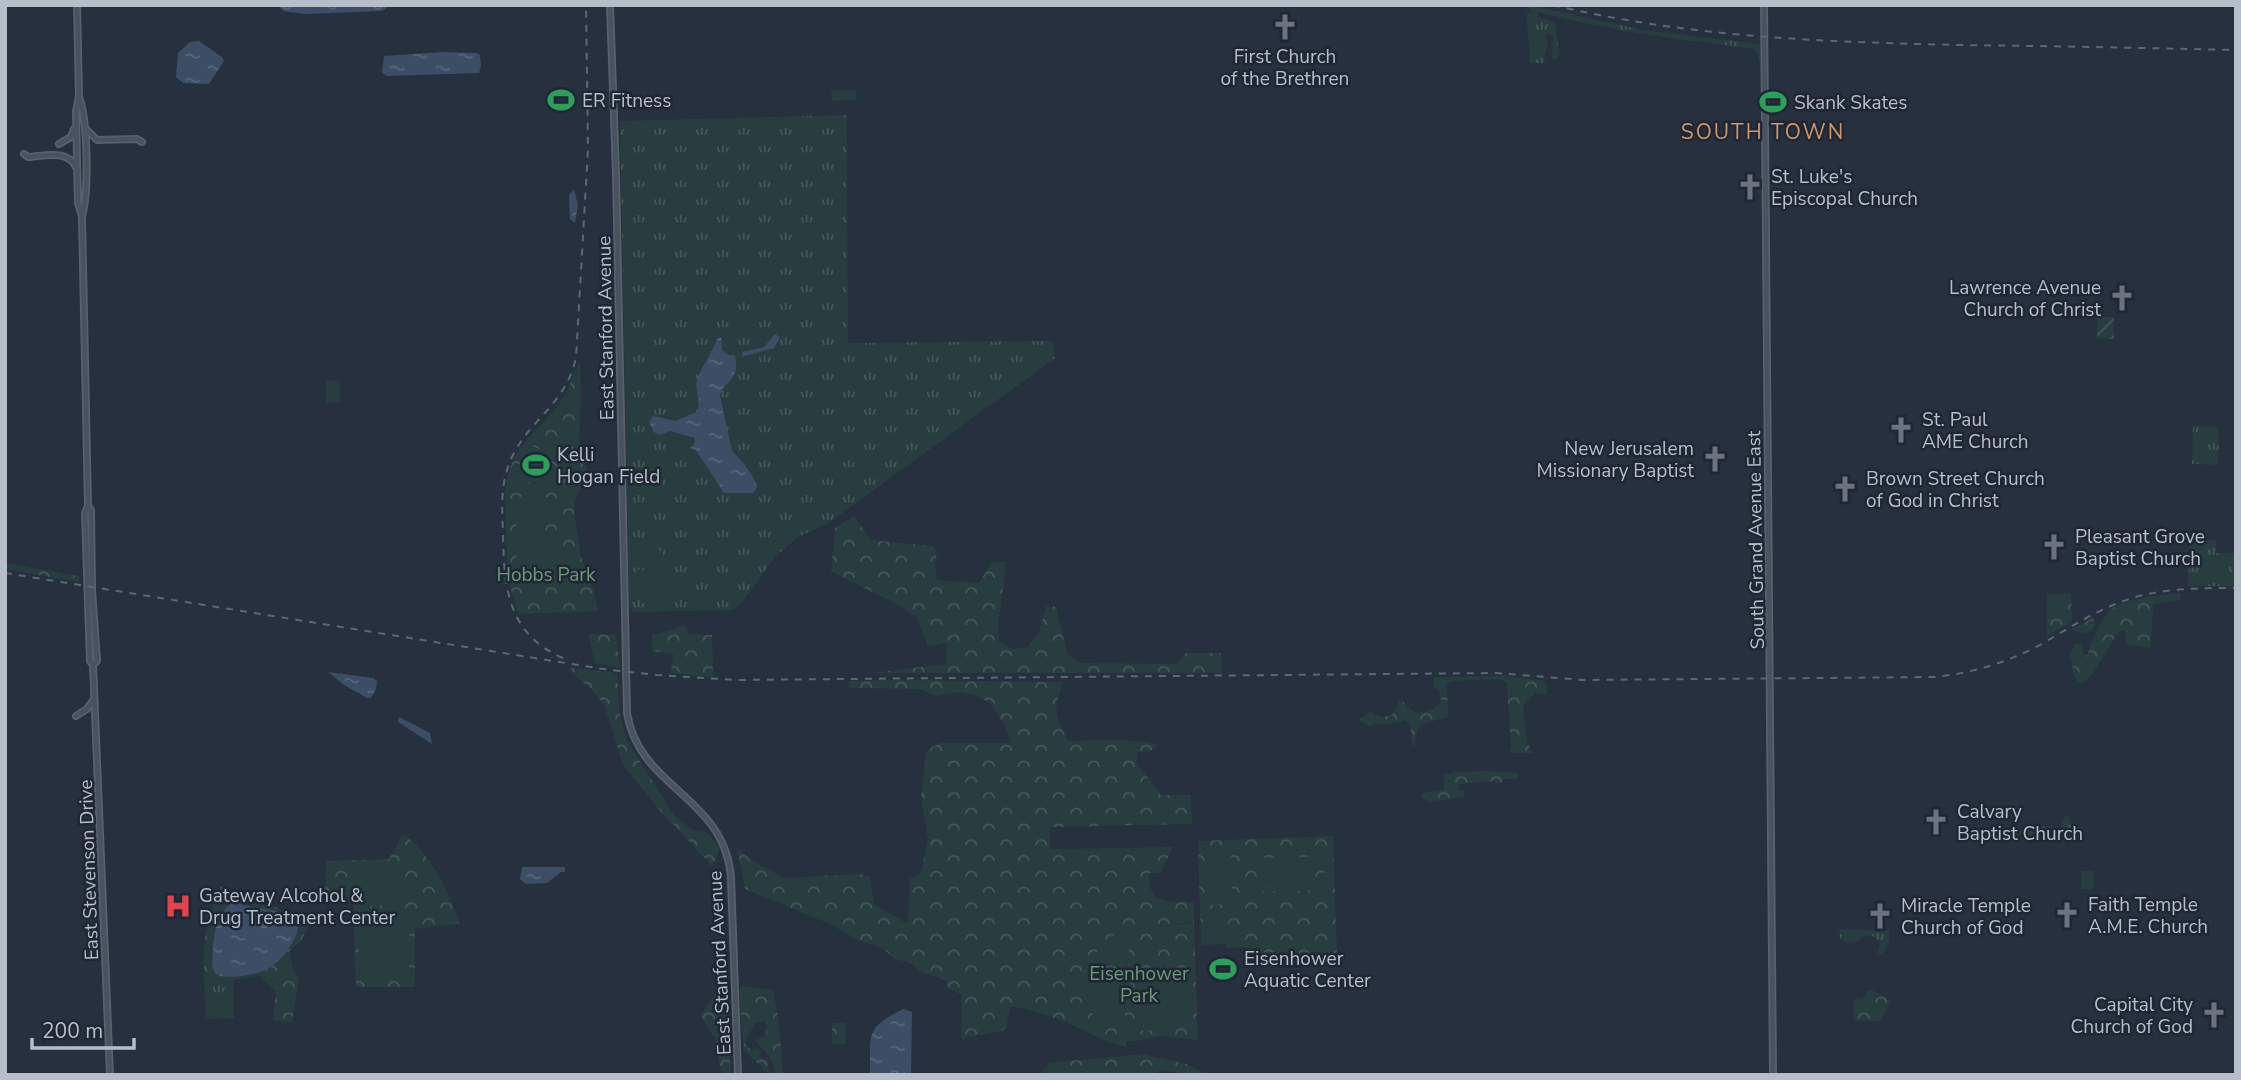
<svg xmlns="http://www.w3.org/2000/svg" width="2241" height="1080" viewBox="0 0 2241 1080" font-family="'Nunito Sans',sans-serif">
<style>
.grass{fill:url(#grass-tufts)}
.forest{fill:url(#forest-crowns)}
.garden{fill:url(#garden-furrows)}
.pitch{fill:#283d3f;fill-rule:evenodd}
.water{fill:url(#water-ripples)}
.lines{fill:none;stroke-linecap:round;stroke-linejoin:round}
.secondary-casing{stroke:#58606c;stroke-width:8}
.secondary{stroke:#485261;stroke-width:4.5}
.rail{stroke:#5c6675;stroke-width:2;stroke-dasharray:7 7;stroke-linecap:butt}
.labels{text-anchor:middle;stroke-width:5;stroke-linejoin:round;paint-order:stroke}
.poi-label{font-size:19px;fill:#b6bec9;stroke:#1f2734;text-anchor:start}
.street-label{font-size:19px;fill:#b6bec9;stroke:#1f2734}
.park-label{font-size:19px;fill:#6e9978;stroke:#1f2734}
.neighbourhood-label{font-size:21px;letter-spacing:2px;fill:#d1966a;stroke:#1f2734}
</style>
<defs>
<pattern id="grass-tufts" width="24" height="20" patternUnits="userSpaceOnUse" patternTransform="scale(1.75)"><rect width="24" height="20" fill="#283d3f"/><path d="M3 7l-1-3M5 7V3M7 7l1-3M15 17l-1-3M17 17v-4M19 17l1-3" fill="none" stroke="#455759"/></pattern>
<pattern id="forest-crowns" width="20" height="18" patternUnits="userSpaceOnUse" patternTransform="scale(1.75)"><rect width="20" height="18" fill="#283d3f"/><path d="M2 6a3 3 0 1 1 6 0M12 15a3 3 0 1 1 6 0" fill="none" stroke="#455759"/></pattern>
<pattern id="garden-furrows" width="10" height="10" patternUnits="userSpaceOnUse" patternTransform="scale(1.75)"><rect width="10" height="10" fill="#283d3f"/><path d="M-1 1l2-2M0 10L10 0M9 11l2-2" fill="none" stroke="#455759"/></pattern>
<pattern id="water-ripples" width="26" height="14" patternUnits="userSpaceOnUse" patternTransform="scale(1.75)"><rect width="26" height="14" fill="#3c4e66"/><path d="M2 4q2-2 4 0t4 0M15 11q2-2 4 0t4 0" fill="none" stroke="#56667b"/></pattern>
</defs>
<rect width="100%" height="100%" fill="#26303e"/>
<!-- grass -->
<path class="grass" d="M1527,5L1644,30L1760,44V63L1756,51L1754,49C1681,39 1609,32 1538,12L1537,17L1555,22L1559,54L1557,59H1552L1553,38L1548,32L1545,37L1548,42L1544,61L1546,63H1530L1526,7L1528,13H1531Z
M847,115L848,343L1052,341L1055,358L827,524L798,537L777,555L740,605L733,610L633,612L629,605L620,121Z
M2193,426L2219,427L2218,465L2192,464Z
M2190,539L2216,540V553H2236V586H2188Z
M1839,929L1889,930V942L1882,955L1878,953L1880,943L1875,937L1867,935C1853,941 1856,950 1840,938Z
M204,979L233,980L234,1018L209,1019L206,1017Z"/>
<!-- forest -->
<path class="forest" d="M580,363L581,394L579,442L587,470L575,502L574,513L581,557L595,595L598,611L518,614L507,576L505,490C512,441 541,432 565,395C571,385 574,367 580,363Z
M854,516L871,540L932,546L937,551L935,566L937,580L979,583L992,562H1006L998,627L999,641L1012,649L1027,647L1039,632L1046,606L1056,607L1067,653L1079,663L1176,664L1186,653H1221L1222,673H873L946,664L947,643L928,646L917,618L900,606L831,571L835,528Z
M5,563L79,576V582L5,569Z
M2181,593L2180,600L2153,604L2151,648L2129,645L2125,643L2126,631L2122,630L2117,634L2093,673L2082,684C2068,674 2076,667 2069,658L2075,644L2082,643L2084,656L2088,655C2090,643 2101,619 2110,610C2123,599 2164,594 2181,593Z
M2047,594H2071L2072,622L2047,636Z
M2093,618L2095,625C2091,634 2080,636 2072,629Z
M684,625L689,634L712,635L713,677L671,673L673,654L652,651V635Z
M588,634L616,635L620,668L595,663Z
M571,668L617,673L620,715L628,742L674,815L694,831C709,830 712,836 719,848L716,861L711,865L673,824L670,823L623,765L604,704L592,690L569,671Z
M1503,676L1546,681L1547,695L1535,693L1523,706L1527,742L1533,753H1514L1509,751L1511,747L1507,683L1499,679L1451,681L1447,684L1448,717L1421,724L1417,731L1415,746L1412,744L1410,723L1403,720C1393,727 1380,721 1369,726L1359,720L1371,711C1378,717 1383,718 1392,715L1399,701L1404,702C1415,718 1429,714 1441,702L1440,692L1433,686L1434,678L1438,677Z
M899,680L1063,682C1053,711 1054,714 1068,741C1099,740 1130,738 1160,745L1150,751L1137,752V764L1161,795H1191L1192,824L1050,827V849L1173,847L1161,873H1149C1147,905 1170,902 1194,902V922L1137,928L1194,923L1198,1040L1160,1036L1137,1041H1127L1125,1046C1106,1043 1092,1034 1074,1026C1055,1017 1032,1010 1011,1006L1006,1028L1002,1031L968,1037L962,1040L961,994L947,988V981L919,971L912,964L893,958L883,948L860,941L830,924L745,889L737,848L751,860L784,878L860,874L870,877L874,904L902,921L908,922L910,879L921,873L928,839L921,798L926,753L932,747L941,743H1011L1004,724L990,703L975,695L960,692L937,696L918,689L849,688L848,681Z
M1486,771L1518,773V779H1503L1502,782L1496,784L1495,781L1459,784V790L1465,791L1464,797L1430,802L1422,798V793L1444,790V775L1456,772Z
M2069,816L2071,827H2083V833L2071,837L2006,834L2009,829C2024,835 2035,826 2049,826C2053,826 2057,828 2060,828L2065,817Z
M403,834C428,851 453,895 459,924L415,929V987H356L353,901H325L326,861L389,859Z
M1333,836L1337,955L1244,957V947L1227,948L1226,944L1201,945L1198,841Z
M221,886L244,900L276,907L288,915L306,914L309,925L301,941L290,951L292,966L299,979L292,1023L273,1020L276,992L259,976L233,980L204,979C203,945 205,916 221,886Z
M725,980L731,1074L722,1072L714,1047L716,1040L700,1016Z
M742,986L773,990L779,1023L783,1075H774C774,1055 765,1054 755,1041L766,1035L765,1021L755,1023L746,1040V1046L750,1049L758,1048L761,1051L759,1057L768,1061L769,1073L764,1071L762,1067L744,1051L739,990Z
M1872,990L1891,1001L1880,1021H1857C1852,1015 1852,1003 1856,997L1862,1000L1867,991Z
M832,1023H845V1044H832Z
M1145,1054C1162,1061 1186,1059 1202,1073L1200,1075C1187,1075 1174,1071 1160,1070L1155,1075H1040L1044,1068L1049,1066L1048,1063Z"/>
<!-- garden -->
<path class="garden" d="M2097,317H2114V339H2097Z"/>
<!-- pitch -->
<path class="pitch" d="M831,90H856V100L832,101Z
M340,380V402L326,403V381Z
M528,445C548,450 552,462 553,481L547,487L520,480L518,477Z
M524,495L556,498C554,525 542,532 517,534L515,502L516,499Z
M544,534L559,541L564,555L568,581L523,589L518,586L515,580L518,536Z
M640,537C657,542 664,552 664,570L632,567L631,541Z
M637,570C661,571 670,578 671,602L642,603L639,600Z
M1231,848L1232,904L1207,905L1206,849Z
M1312,850C1339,859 1325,872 1324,890L1242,892C1242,884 1237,879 1237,871C1237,842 1293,849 1312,850ZM1311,854C1323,858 1327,868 1322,879L1308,886L1255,887L1248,884L1242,875L1244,862L1254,855Z
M1312,857L1313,882L1257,883L1256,858Z
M364,864H404V903L402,905L356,906V876Z
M2081,871H2093V889H2081Z
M360,909H409V942L360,943Z
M1212,918C1225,920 1226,929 1225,941L1203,940V919Z
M1126,932L1129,954L1127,967L1094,964C1096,945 1107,935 1126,932Z
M359,947H409V980H360Z
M1156,975L1192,980C1193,1027 1188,1032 1141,1030L1137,979L1141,976Z
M1110,976H1127L1130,978V996L1125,1002V1026C1098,1024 1077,1008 1081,979L1104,980Z"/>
<!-- water -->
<path class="water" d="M278,5H390L382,11L305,14L283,11Z
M199,41L222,57L224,61L209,84L183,83L176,77L178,53L190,42Z
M444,52L477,53L480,55L481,66L479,73L386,76L382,72L384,56Z
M574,190L578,205L575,223L570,219L569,195Z
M775,334L780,337L774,348L742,357L743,352L764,347Z
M721,337L722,350L728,355H735C741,382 723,380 720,396L732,451C742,461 753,473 757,487L753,493H724L696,450L690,448L694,445L695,438L670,431L660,435L654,432L649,422L653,416L675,421L697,412C702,402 694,389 697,380C702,366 712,353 717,339Z
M328,672L373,678L377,681L376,689L371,698H367L344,685Z
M399,717L430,733L432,744L398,722Z
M522,867H565V872H561L547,883L526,884L520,879Z
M231,903L276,911L298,924C299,939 281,961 269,968C260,974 225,981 216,974C210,968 213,955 213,947C214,930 218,916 231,903Z
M903,1009L912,1012L911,1075H870C871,1036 863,1029 903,1009Z"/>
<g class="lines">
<!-- secondary casing -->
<g class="secondary-casing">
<path id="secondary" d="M77,5L79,96L76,112L77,161L78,203L82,217L88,506L91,510L92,590L97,661L93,665
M610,5L616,174L627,713C639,789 725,796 731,878L738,1075
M1764,5L1773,1075
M79,97C88,121 89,191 82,216
M86,129L97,140L137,139L142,142
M59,144L71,137L74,129
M24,154L28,157C45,156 67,149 76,167
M88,506L85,513L90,661L93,665L110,1075
M76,716L87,709L94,699"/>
</g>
<!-- secondary -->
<use href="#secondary" class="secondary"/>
<!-- rail -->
<path class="rail" d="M1553,5C1687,37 1822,42 1959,45C2051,46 2144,48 2236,50
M5,573L603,669L657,675L736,680L1496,673L1583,680L1935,677C1972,673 2005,663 2038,646C2068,629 2096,610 2129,599C2163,588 2200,588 2236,588
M563,658C507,634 504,587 503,533C502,506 500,481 513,455C532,417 565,405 576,358L588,149L586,5"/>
</g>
<!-- icons -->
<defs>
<g id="church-bare" transform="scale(2.1)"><path d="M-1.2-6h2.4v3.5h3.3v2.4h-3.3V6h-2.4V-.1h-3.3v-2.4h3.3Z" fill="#6b7280" stroke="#1f2734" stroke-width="2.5" paint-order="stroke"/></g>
<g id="stadium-bare" transform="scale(2.1)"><path d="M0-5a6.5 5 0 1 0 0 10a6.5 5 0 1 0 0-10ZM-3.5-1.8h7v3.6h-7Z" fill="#2e9e5b" stroke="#1f2734" stroke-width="2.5" paint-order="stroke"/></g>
<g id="hospital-bare" transform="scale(2.1)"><path d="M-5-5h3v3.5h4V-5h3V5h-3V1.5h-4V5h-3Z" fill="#e0444e" stroke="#1f2734" stroke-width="2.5" paint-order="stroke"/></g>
</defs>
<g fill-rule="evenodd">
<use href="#church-bare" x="1285" y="27"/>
<use href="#stadium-bare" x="561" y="100"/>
<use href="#stadium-bare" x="1773" y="102"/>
<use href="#church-bare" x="1750" y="187"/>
<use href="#church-bare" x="2122" y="298"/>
<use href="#church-bare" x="1901" y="430"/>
<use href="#church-bare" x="1715" y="459"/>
<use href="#stadium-bare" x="536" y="465"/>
<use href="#church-bare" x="1845" y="489"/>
<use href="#church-bare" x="2054" y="547"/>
<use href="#church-bare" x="1936" y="822"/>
<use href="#hospital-bare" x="178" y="906"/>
<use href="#church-bare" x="2067" y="915"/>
<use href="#church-bare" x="1880" y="916"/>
<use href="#stadium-bare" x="1223" y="969"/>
<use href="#church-bare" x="2214" y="1015"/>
</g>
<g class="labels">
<!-- poi labels -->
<g class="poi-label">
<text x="1285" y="63" text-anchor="middle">First Church<tspan x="1285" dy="22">of the Brethren</tspan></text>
<text x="582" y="107">ER Fitness</text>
<text x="1794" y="109">Skank Skates</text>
<text x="1771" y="183">St. Luke's<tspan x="1771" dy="22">Episcopal Church</tspan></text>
<text x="2101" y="294" text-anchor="end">Lawrence Avenue<tspan x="2101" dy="22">Church of Christ</tspan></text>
<text x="1922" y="426">St. Paul<tspan x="1922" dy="22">AME Church</tspan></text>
<text x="1694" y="455" text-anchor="end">New Jerusalem<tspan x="1694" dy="22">Missionary Baptist</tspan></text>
<text x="557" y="461">Kelli<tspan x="557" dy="22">Hogan Field</tspan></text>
<text x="1866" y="485">Brown Street Church<tspan x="1866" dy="22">of God in Christ</tspan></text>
<text x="2075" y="543">Pleasant Grove<tspan x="2075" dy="22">Baptist Church</tspan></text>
<text x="1957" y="818">Calvary<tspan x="1957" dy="22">Baptist Church</tspan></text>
<text x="199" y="902">Gateway Alcohol &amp;<tspan x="199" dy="22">Drug Treatment Center</tspan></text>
<text x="2088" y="911">Faith Temple<tspan x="2088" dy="22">A.M.E. Church</tspan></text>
<text x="1901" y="912">Miracle Temple<tspan x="1901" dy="22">Church of God</tspan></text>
<text x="1244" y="965">Eisenhower<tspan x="1244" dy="22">Aquatic Center</tspan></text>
<text x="2193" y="1011" text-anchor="end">Capital City<tspan x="2193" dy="22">Church of God</tspan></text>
</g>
<!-- street labels -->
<g class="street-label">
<text transform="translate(605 328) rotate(-91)" y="7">East Stanford Avenue</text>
<text transform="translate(1755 540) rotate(-91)" y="7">South Grand Avenue East</text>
<text transform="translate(88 870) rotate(-92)" y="7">East Stevenson Drive</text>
<text transform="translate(719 963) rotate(-93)" y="7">East Stanford Avenue</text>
</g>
<!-- park labels -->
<g class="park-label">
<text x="546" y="581">Hobbs Park</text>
<text x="1139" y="980">Eisenhower<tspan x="1139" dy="22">Park</tspan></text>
</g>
<!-- neighbourhood labels -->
<g class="neighbourhood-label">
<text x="1763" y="139">SOUTH TOWN</text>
</g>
</g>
<!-- border -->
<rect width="2241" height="1080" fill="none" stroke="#b6bec9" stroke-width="14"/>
<!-- scale -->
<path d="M32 1038v10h102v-10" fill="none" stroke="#b6bec9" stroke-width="3.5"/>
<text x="42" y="1038" font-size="21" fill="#b6bec9" stroke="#1f2734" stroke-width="5" paint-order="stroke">200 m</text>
</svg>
